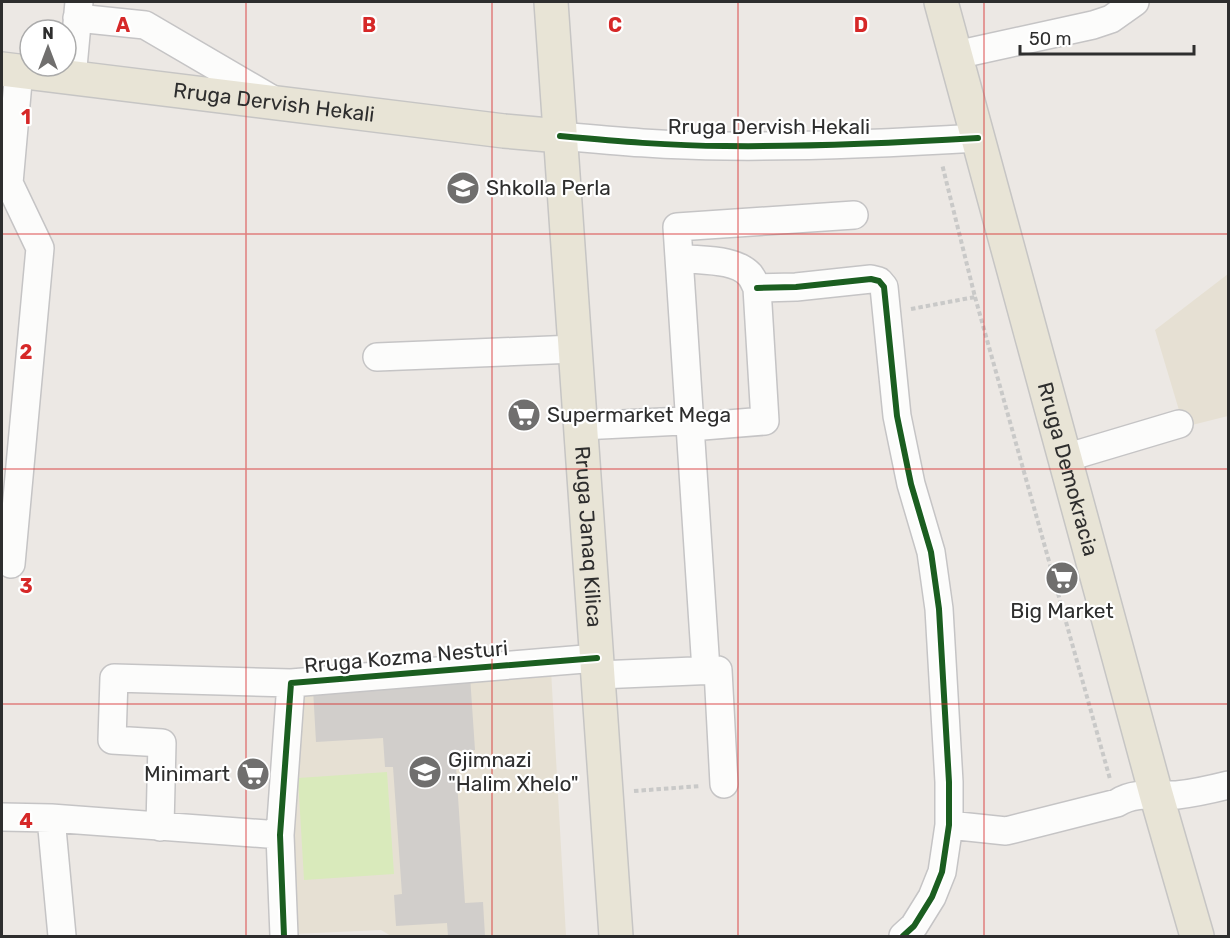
<svg xmlns="http://www.w3.org/2000/svg" width="1230" height="938" viewBox="0 0 1230 938" font-family="Rubik,sans-serif">
<style>
.education{fill:#e6e0d3}
.pitch{fill:#d9eabb}
.building{fill:#d1cecb}
.lines{fill:none;stroke-linecap:round;stroke-linejoin:round}
.minor-casing{stroke:#c5c4c5;stroke-width:30}
.major-casing{stroke:#c6c5c4;stroke-width:36}
.path{stroke:#c9c9c8;stroke-width:4;stroke-dasharray:4.5 3;stroke-linecap:butt}
.minor{stroke:#fcfcfb;stroke-width:27}
.major{stroke:#e8e4d6;stroke-width:33}
.cycleway-casing{stroke:#fff;stroke-width:10}
.cycleway{stroke:#1b5e20;stroke-width:6}
.grid{fill:none;stroke:#d62828;stroke-width:1.5;stroke-opacity:0.55}
.labels{text-anchor:middle;stroke-width:4.5;stroke-linejoin:round;paint-order:stroke}
.street-label{font-size:21px;fill:#2e2e2e;stroke:#fff}
.poi-label{font-size:21px;fill:#2e2e2e;stroke:#fff;text-anchor:start}
.grid-label{font-size:20px;text-anchor:middle;font-weight:bold;fill:#d62828;stroke:#fff;stroke-width:4.5;stroke-linejoin:round;paint-order:stroke}
</style>
<rect width="100%" height="100%" fill="#ece8e4"/>
<!-- education -->
<path class="education" d="M1228,274V416L1184,427L1155,330Z
M551,670L566,936H391L381,930L294,934L291,836L303,694Z"/>
<!-- pitch -->
<path class="pitch" d="M387,772L394,874L304,880L298,778Z"/>
<!-- building -->
<path class="building" d="M470,676L475,750L455,751L465,903L483,902L485,936H448L447,923L396,926L394,895L402,894L393,767H385L383,738L316,742L313,689Z"/>
<g class="lines">
<!-- minor casing -->
<g class="minor-casing">
<path id="minor" d="M77,18L145,25L275,101
M956,55L1093,25L1111,19L1135,2
M72,78L79,2
M560,136C615,141 670,146 725,146C809,147 894,143 978,138
M757,288L796,287L871,279L879,281L884,287L897,416L911,484L931,552L939,609L949,782V825L942,872L932,897L914,926L903,936
M377,357L575,349
M581,426L682,421L703,426L765,421L757,288C755,284 753,279 750,275C735,258 700,261 679,258
M1065,458L1179,424
M11,564L40,248L9,183L19,71
M706,670L677,227L854,215
M598,675L718,670L724,784
M2,817L51,818L280,835
M51,818L62,936
M949,825L1006,831L1117,803C1135,791 1157,796 1177,795C1194,793 1212,789 1228,785
M160,827L162,743L112,740L114,678L291,683
M284,936L280,835L291,683L597,658"/>
</g>
<!-- major casing -->
<g class="major-casing">
<g id="major">
<path id="s1" d="M551,2L616,936"/>
<path id="s2" d="M941,2L1156,794L1197,936"/>
<path id="s3" d="M2,69L504,131L560,136"/>
</g>
</g>
<!-- path -->
<path class="path" d="M975,297L1110,779
M911,309L975,297L942,164
M634,791L701,786"/>
<!-- minor -->
<use href="#minor" class="minor"/>
<!-- major -->
<use href="#major" class="major"/>
<!-- cycleway casing -->
<g class="cycleway-casing">
<path id="cycleway" d="M560,136C615,141 670,146 725,146C809,147 894,143 978,138
M757,288L796,287L871,279L879,281L884,287L897,416L911,484L931,552L939,609L949,782V825L942,872L932,897L914,926L903,936
M284,936L280,835L291,683L597,658"/>
</g>
<!-- cycleway -->
<use href="#cycleway" class="cycleway"/>
</g>
<!-- grid -->
<path class="grid" d="M246,2V936M492,2V936M738,2V936M984,2V936M2,234H1228M2,469H1228M2,704H1228"/>
<!-- icons -->
<defs>
<g id="school-disc" transform="scale(1.725)"><circle r="9.5" fill="#706f6e" stroke="#fff"/><path d="M0-5L7-2L0 1L-7-2ZM-4 1L0 2.5L4 1V4Q0 6-4 4Z" fill="#fff"/></g>
<g id="supermarket-disc" transform="scale(1.725)"><circle r="9.5" fill="#706f6e" stroke="#fff"/><path d="M-6-5.5h2.5l.6 2H6L4.5 2H-2.5L-4.4-4H-6ZM-1.5 3.2a1.3 1.3 0 1 0 .1 0ZM3 3.2a1.3 1.3 0 1 0 .1 0Z" fill="#fff"/></g>
</defs>
<g fill-rule="evenodd">
<use href="#school-disc" x="463" y="188"/>
<use href="#supermarket-disc" x="524" y="415"/>
<use href="#supermarket-disc" x="1062" y="578"/>
<use href="#school-disc" x="425" y="772"/>
<use href="#supermarket-disc" x="253" y="774"/>
</g>
<g class="labels">
<!-- street labels -->
<g class="street-label">
<text dy="7" stroke="none"><textPath href="#s3" startOffset="274">Rruga Dervish Hekali</textPath></text>
<text x="769" y="134">Rruga Dervish Hekali</text>
<text dy="7" stroke="none"><textPath href="#s2" startOffset="484">Rruga Demokracia</textPath></text>
<text dy="7" stroke="none"><textPath href="#s1" startOffset="536">Rruga Janaq Kilica</textPath></text>
<text transform="translate(406 657) rotate(-5)" y="7">Rruga Kozma Nesturi</text>
</g>
<!-- poi labels -->
<g class="poi-label">
<text x="486" y="195">Shkolla Perla</text>
<text x="547" y="422">Supermarket Mega</text>
<text x="1062" y="618" text-anchor="middle">Big Market</text>
<text x="448" y="767">Gjimnazi<tspan x="448" dy="24">"Halim Xhelo"</tspan></text>
<text x="230" y="781" text-anchor="end">Minimart</text>
</g>
</g>
<g class="grid-label">
<text x="123" y="32">A</text>
<text x="369" y="32">B</text>
<text x="615" y="32">C</text>
<text x="861" y="32">D</text>
<text x="26" y="124">1</text>
<text x="26" y="359">2</text>
<text x="26" y="593">3</text>
<text x="26" y="828">4</text>
</g>
<!-- border -->
<rect width="1230" height="938" fill="none" stroke="#2e2e2e" stroke-width="6"/>
<!-- north arrow -->
<g transform="translate(48 48)"><circle r="28" fill="#ffffff" stroke="#ababab" stroke-width="1.5"/>
<path d="M0-4.5L10 22L0 15L-10 22Z" fill="#706f6e"/>
<text y="-9" font-size="16" font-weight="bold" text-anchor="middle" fill="#2e2e2e">N</text>
</g>
<!-- scale -->
<path d="M1020 45v9h174v-9" fill="none" stroke="#2e2e2e" stroke-width="3"/>
<text x="1029" y="45" font-size="18" fill="#2e2e2e" stroke="#ffffff" stroke-width="4.5" paint-order="stroke">50 m</text>
</svg>
